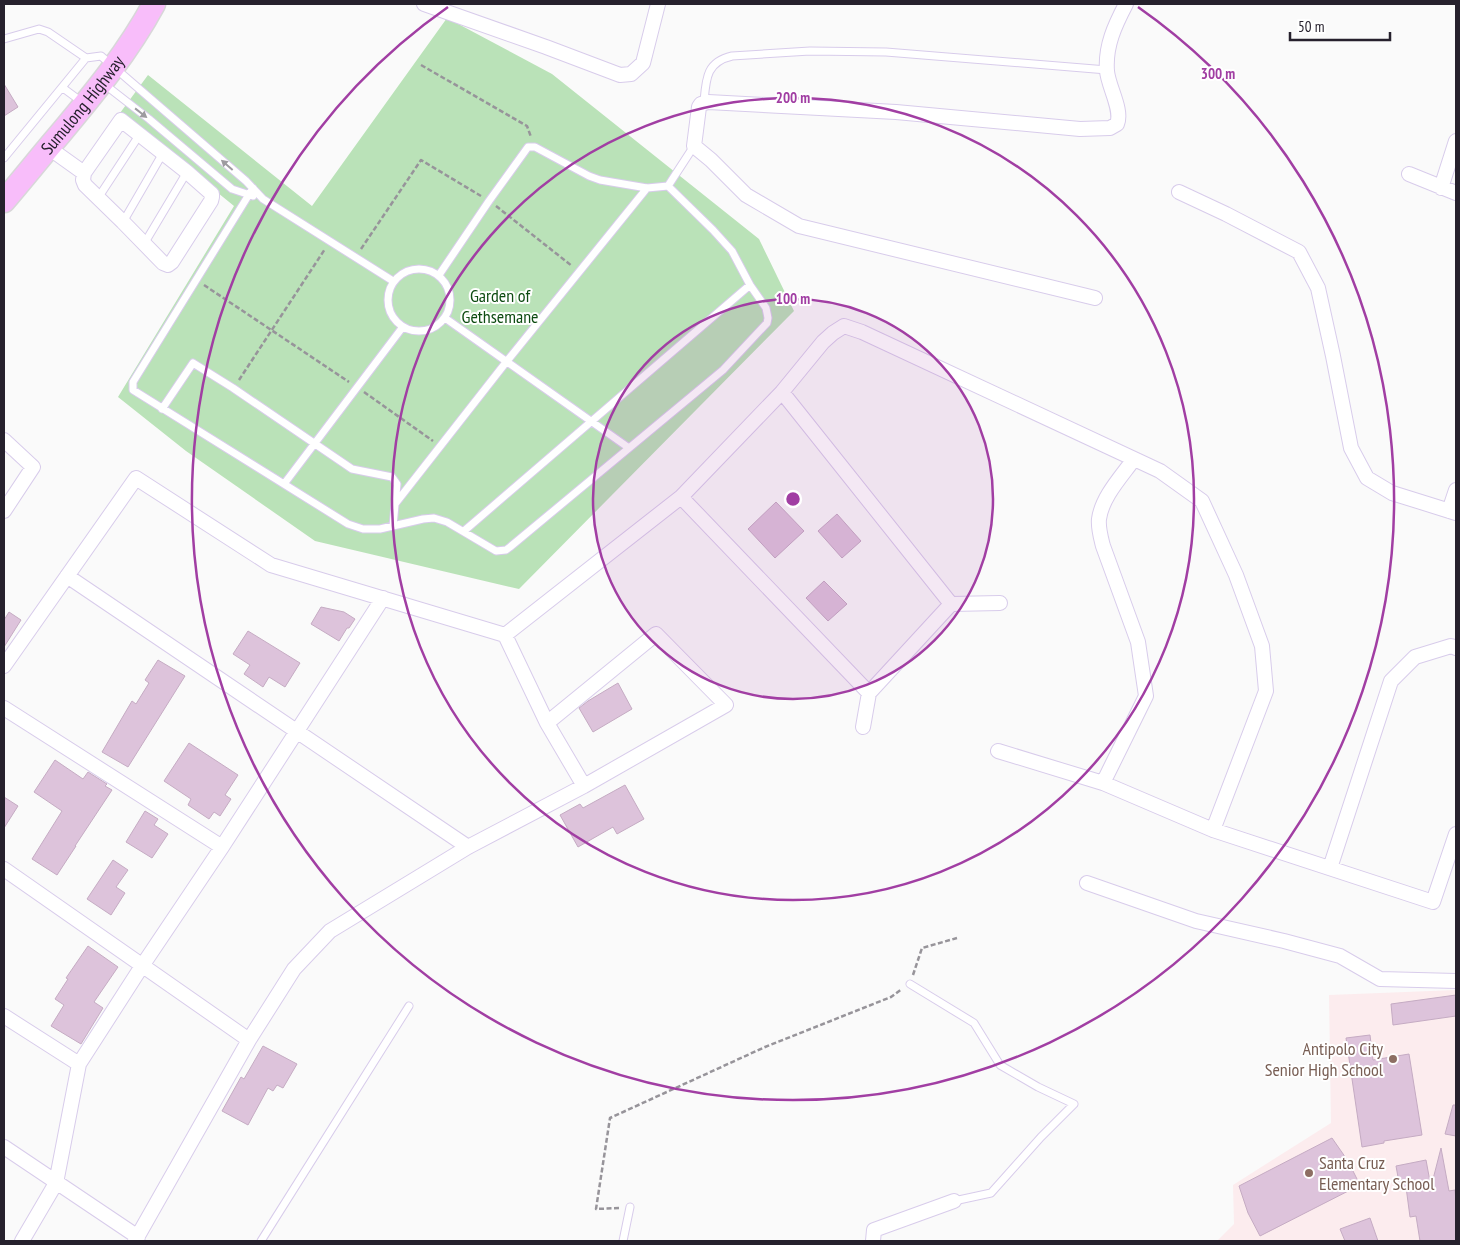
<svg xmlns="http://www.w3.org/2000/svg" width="1460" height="1245" viewBox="0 0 1460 1245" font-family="'PT Sans Narrow',sans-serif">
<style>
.education{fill:#fcecee}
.green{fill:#bae2b8}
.building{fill:#ddc3db;stroke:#c5abc3}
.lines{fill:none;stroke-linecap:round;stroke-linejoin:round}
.lane-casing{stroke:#d8cceb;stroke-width:9}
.street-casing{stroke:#d8cceb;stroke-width:16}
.primary-casing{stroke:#d8d7d9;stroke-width:25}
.path{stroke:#97949a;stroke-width:2.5;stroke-dasharray:5 2.5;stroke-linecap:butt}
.lane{stroke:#fff;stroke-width:7}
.street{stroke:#fff;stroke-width:14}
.primary{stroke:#f8bdfa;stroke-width:22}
.oneway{fill:#9d9ba0}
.ring{fill:none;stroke:#a13ea3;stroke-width:2.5}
.education-dot{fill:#8d6e63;stroke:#fff;stroke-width:2}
.labels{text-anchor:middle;stroke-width:4;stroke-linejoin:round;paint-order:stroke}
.street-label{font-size:18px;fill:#26212d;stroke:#fff}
.park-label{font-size:18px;fill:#0d4b11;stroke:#fff}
.education-label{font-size:18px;fill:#785e54;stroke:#fff;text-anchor:end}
.centre{fill:#a13ea3;stroke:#fff;stroke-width:2.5}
.ring-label{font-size:15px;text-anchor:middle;font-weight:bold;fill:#a13ea3;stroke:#fff;stroke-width:4;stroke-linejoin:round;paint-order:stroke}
</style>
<rect width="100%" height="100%" fill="#fafafa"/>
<!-- education -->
<path class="education" d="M1456,990V1241H1217L1234,1224L1233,1185L1331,1123L1329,995Z"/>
<!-- green -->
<path class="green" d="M447,18L552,74L759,239L794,311L519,589L315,541L186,451L118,397L234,206L120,113L148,75L312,206Z"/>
<!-- building -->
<path class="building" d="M4,84L18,107L4,116Z
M776,502L804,531L775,558L748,529Z
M837,514L861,541L842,558L818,531Z
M824,581L847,604L828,621L806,598Z
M321,607L344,612L355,619L349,628H347L339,641L311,624Z
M9,612L21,620L4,647V620Z
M248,631L300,663L285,687L269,677L263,687L244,674L250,665L233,654Z
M158,660L185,676L128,767L102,752L132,701L136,704L149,683L145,680Z
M618,683L632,709L593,732L579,708L588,701Z
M189,743L238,775L225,795L231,799L220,816L214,812L209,819L188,805L191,799L164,781Z
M55,760L83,779L88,772L107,784L105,786L112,790L75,846H76L57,875L32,859L62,811L34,792Z
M625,785L644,819L617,834L613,827L578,847L560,815L580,804L583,808Z
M4,797L18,806L4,828Z
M145,811L158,819L154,825L168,834L152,858L126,842Z
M113,860L128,870L116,887L125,893L111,915L87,899Z
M88,946L118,967L94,1002L103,1008L81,1044L51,1026L64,1005L55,999L68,979L66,978Z
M1456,995V1016L1393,1025L1391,1004Z
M1370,1035L1373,1060L1409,1054L1422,1135L1384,1141V1143L1362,1147L1346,1038Z
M263,1046L297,1064L283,1088L277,1085L273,1091L268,1088L248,1125L222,1111L241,1077L244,1079Z
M1453,1105H1456V1136L1445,1134Z
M1332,1138L1348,1161L1360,1185L1260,1236L1248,1213L1239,1186Z
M1441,1148L1449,1191L1455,1190L1456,1202V1241H1420L1416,1216L1410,1217L1406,1187L1400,1188L1396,1166L1426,1160L1431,1187Z
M1370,1218L1378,1241H1345L1340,1229Z"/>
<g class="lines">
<!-- lane casing -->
<g class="lane-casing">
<path id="lane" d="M4,39L39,29L48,32L86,58
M104,84L149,119L232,189L253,196
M63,88L82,102
M704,102C706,79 706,62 732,56L810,51L886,52L1107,70
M4,158L86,58L101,56L246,181L263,199L393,281
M253,188L133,382V390L348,524L363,529H380L423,519L434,518L447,522L496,551L506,550L510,547L723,370L767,323L768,318L766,308L750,285L732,251L713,230L668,186
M98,198L140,134
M123,222L163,153
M144,244L187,172
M388 300a31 31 0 1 1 62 0a31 31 0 1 1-62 0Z
M439,275L489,201L528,147H535L589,176L600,180L647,188L668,186L694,146
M445,318L629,448
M162,409L193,363L233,388L352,469L392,477L397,484L393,526
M284,484L402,328
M395,504L507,361L647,188
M464,531L750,285
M910,984L974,1023L1000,1065L1038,1087L1074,1104L1041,1137L991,1193L954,1201
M261,1241L409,1006
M623,1241L630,1207"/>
</g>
<!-- street casing -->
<g class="street-casing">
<path id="street" d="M424,4L546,47L620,75L631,74L643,63L658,4
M121,120L187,172L212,194V197L211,201L172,262L168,265L163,263L123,222L85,185L83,180L84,173Z
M49,148L84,173
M1409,174L1456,193
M1441,188L1456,141
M1179,192L1226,214L1299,252L1318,288L1333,356L1351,448L1367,478L1392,493L1456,513
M1095,298L799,226L746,195L711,160L694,146L699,107L701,104L708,102L896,112L1080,129L1110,128L1117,124C1123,110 1108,86 1107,71C1105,46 1115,25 1126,4
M782,392L951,604
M4,440L33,467L4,511
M681,497L869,693
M1449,511L1456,490
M67,576L468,847
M505,635L547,723L584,786
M4,666L136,478L271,565L505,635L681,497L782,392L823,342L833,333L844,326L862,332L1160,471L1202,501L1236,575L1262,646L1266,691L1213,830
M4,708L222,847
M863,727L869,693L951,604L1000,603
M998,751L1103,783L1213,830L1433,902L1456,834
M1103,783L1146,696L1138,642L1103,546C1101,538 1098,528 1099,519C1102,497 1121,477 1134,459
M1330,868L1391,681L1415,657L1451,646L1456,648
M4,869L249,1040
M1087,883L1196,921L1284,941L1340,956L1380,979L1456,981
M4,1016L79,1064
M4,1147L138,1237
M22,1241L56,1183L79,1064L142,966L222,847L383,598
M135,1241L249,1040L294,969L330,931L468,847L584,786L726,705L656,634L547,723
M873,1241L874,1230L954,1201"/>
</g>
<!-- primary casing -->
<g class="primary-casing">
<g id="primary">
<path id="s1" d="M4,201C23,179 41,156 60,134C95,92 128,52 154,4"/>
</g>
</g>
<!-- path -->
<path class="path" d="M421,65L527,126L531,137
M496,206L572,266
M361,249L421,160L481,196
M204,285L349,382
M239,380L325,249
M364,392L433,441
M913,975L922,948L957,938
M619,1208L596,1209L610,1118L765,1047L891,997L902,989"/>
<!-- lane -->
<use href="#lane" class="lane"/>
<!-- street -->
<use href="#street" class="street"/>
<!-- primary -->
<use href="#primary" class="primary"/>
</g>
<!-- one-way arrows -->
<defs><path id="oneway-solid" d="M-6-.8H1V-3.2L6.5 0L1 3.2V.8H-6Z" transform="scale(1.25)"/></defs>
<g class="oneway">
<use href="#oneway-solid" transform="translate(141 113) rotate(38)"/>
<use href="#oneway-solid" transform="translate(227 165) rotate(-139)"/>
</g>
<!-- distance rings -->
<circle cx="793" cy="499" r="200" fill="#a13ea3" fill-opacity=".12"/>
<g class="ring">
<circle cx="793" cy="499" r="200"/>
<circle cx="793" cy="499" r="401"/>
<path d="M1138 7A601 601 0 1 1 448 7"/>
</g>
<!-- markers -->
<g class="education-dot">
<circle cx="1393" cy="1059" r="5"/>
<circle cx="1309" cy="1173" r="5"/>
</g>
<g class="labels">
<!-- street labels -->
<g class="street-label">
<text dy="6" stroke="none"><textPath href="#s1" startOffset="124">Sumulong Highway</textPath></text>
</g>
<!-- park labels -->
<g class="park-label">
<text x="500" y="302">Garden of<tspan x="500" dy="21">Gethsemane</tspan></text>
</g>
<!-- education labels -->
<g class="education-label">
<text x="1383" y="1055">Antipolo City<tspan x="1383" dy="21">Senior High School</tspan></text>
<text x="1319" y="1169" text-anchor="start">Santa Cruz<tspan x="1319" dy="21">Elementary School</tspan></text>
</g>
</g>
<circle cx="793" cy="499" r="8" class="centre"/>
<g class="ring-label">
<text x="1218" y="79">300 m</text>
<text x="793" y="103">200 m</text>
<text x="793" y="304">100 m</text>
</g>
<!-- border -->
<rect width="1460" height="1245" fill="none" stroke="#26212d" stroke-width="10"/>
<!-- scale -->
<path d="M1290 32v8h100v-8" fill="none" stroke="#26212d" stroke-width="2.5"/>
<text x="1298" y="32" font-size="15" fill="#26212d" stroke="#ffffff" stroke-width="4" paint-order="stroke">50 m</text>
</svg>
